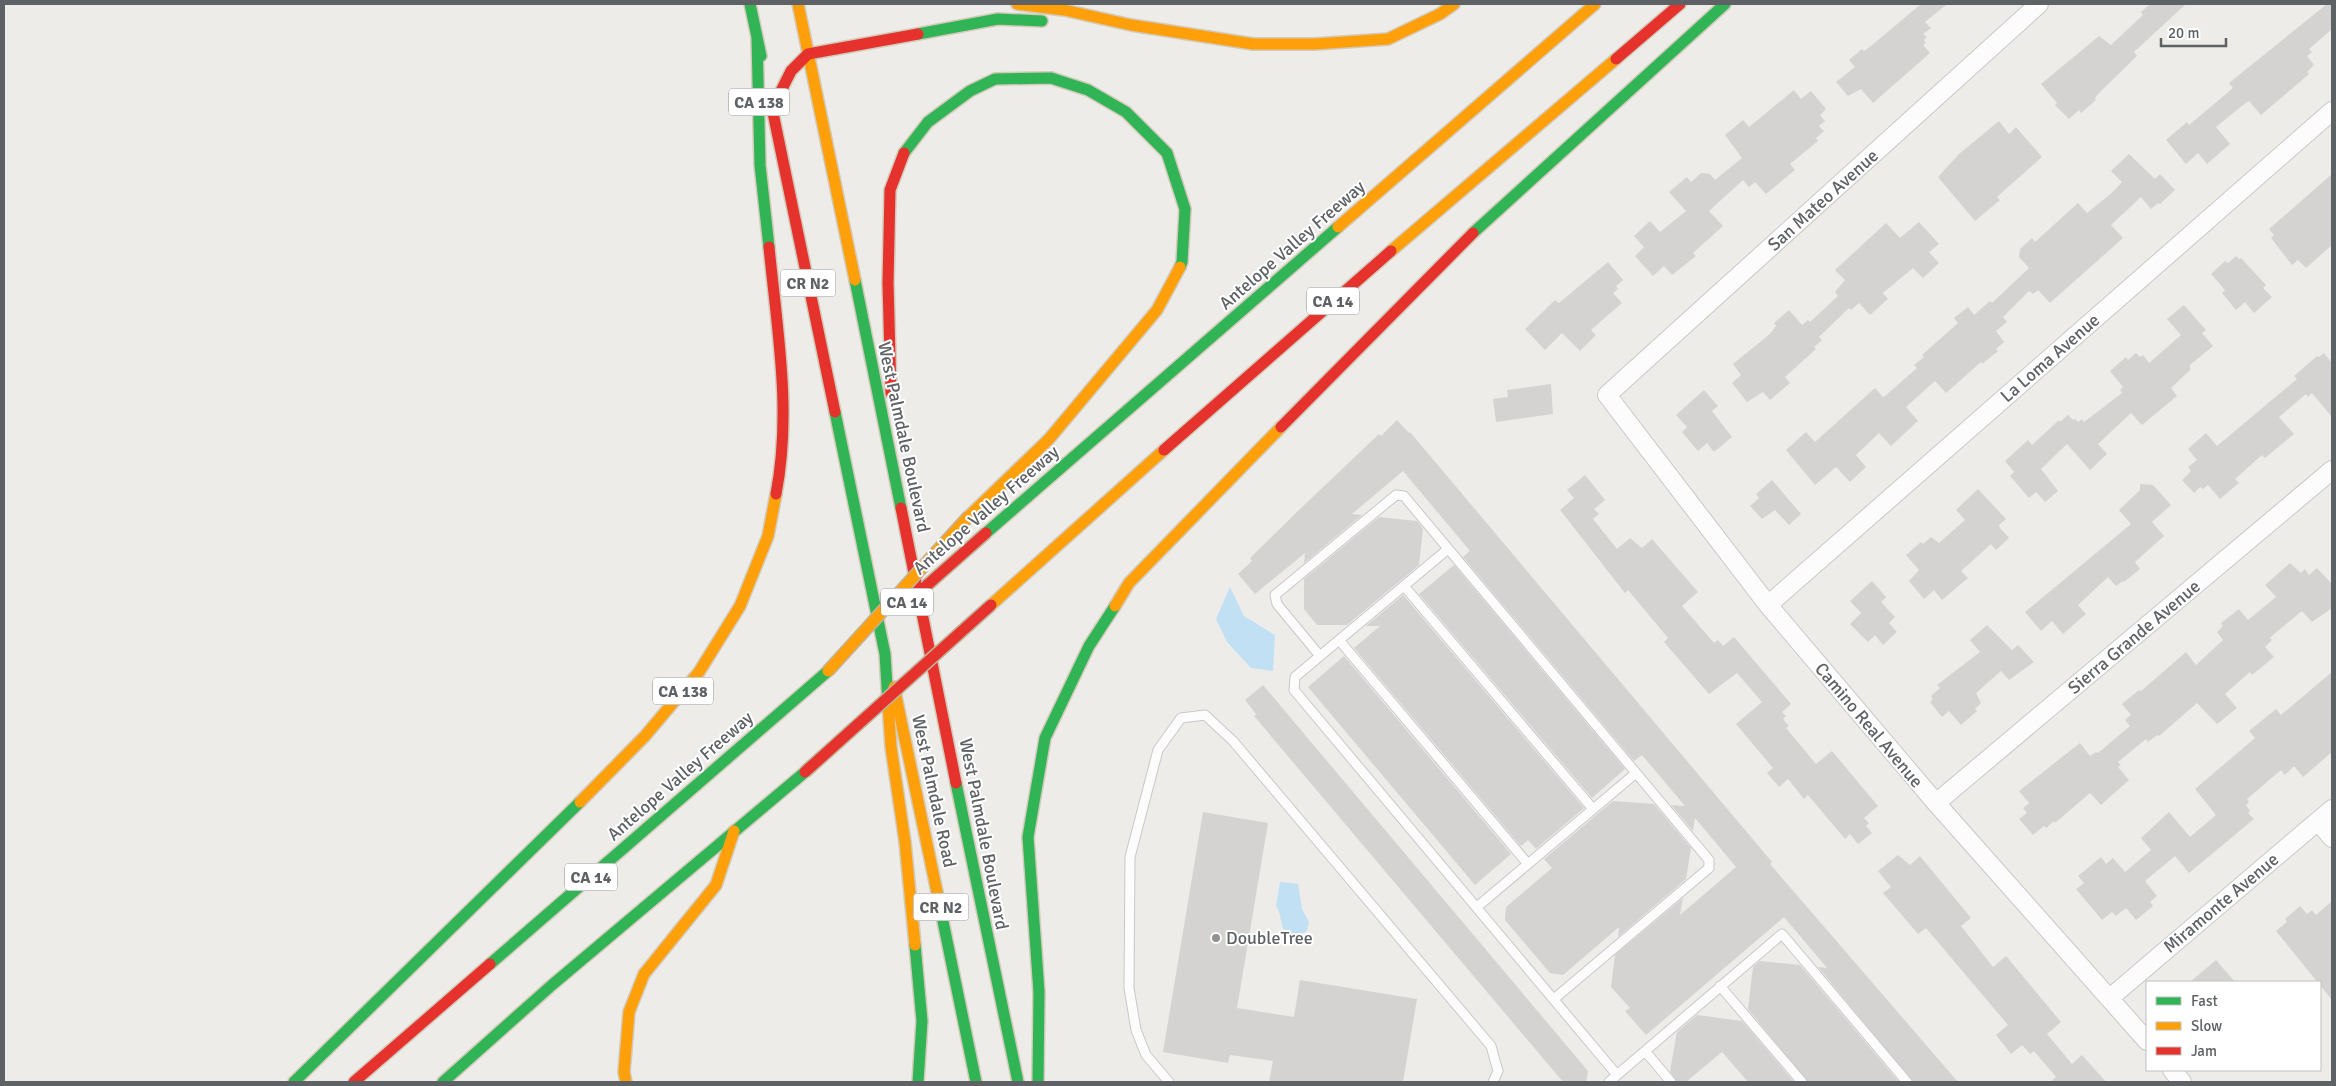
<svg xmlns="http://www.w3.org/2000/svg" width="2336" height="1086" viewBox="0 0 2336 1086" font-family="Signika,sans-serif">
<style>
.water{fill:#c1e0f3}
.building{fill:#d4d3d1}
.lines{fill:none;stroke-linecap:round;stroke-linejoin:round}
.lane-casing{stroke:#c8c8c8;stroke-width:11}
.street-casing{stroke:#c8c8c8;stroke-width:20}
.fast-casing{stroke:#d3cab9;stroke-width:14}
.slow-casing{stroke:#d3cab9;stroke-width:14}
.jam-casing{stroke:#d3cab9;stroke-width:14}
.lane{stroke:#fcfcfc;stroke-width:9}
.street{stroke:#fcfcfc;stroke-width:18}
.fast{stroke:#30b455;stroke-width:11}
.slow{stroke:#ff9f0a;stroke-width:11}
.jam{stroke:#e5322d;stroke-width:11}
.slow-bridge-casing{stroke:#c2b399;stroke-width:14;stroke-linecap:butt}
.jam-bridge-casing{stroke:#c2b399;stroke-width:14;stroke-linecap:butt}
.slow-bridge{stroke:#ff9f0a;stroke-width:11}
.jam-bridge{stroke:#e5322d;stroke-width:11}
.poi-dot{fill:#909293;stroke:#fff;stroke-width:2}
.labels{text-anchor:middle;stroke-width:4;stroke-linejoin:round;paint-order:stroke}
.shield{fill:#fff;stroke:#8e9193;stroke-width:1}
.shield-label{font-size:16px;font-weight:bold;fill:#5e6265}
.street-label{font-size:18px;fill:#5e6265;stroke:#fff}
.poi-label{font-size:18px;fill:#5e6265;stroke:#fff;text-anchor:start}
</style>
<rect width="100%" height="100%" fill="#edece9"/>
<!-- water -->
<path class="water" d="M1230,587L1244,616L1275,635L1273,671L1251,668L1227,642L1216,619Z
M1280,882L1298,884L1302,909L1309,922L1307,931L1300,935L1287,934C1279,926 1283,916 1276,906Z"/>
<!-- building -->
<path class="building" d="M1921,4H1947L1925,22L1931,28L1923,34L1927,37L1924,40L1926,43L1923,45L1930,53L1873,103L1861,89L1848,96L1836,82L1855,67L1849,60L1862,49L1864,51L1871,46Z
M2150,4H2186L2134,52L2137,56L2098,94L2095,98L2096,100L2081,113L2079,110L2069,119L2055,105L2057,103L2041,84L2099,36L2111,45L2143,15L2141,12Z
M2327,4H2332V29L2309,49L2312,52L2307,56L2314,65L2307,72L2309,74L2261,115L2249,101L2243,105L2216,127L2230,144L2207,164L2198,153L2186,164L2166,140L2187,122L2189,125L2233,88L2229,83Z
M1794,90L1801,99L1811,91L1826,109L1820,115L1825,121L1819,126L1824,131L1816,138L1818,141L1790,164L1795,170L1766,194L1755,182L1749,187L1743,180L1709,211L1723,226L1693,253L1696,256L1672,275L1664,266L1653,276L1635,256L1644,247L1634,236L1650,221L1660,232L1686,211L1669,192L1687,177L1691,182L1701,173L1710,174L1715,180L1742,158L1725,135L1743,120L1749,127Z
M1999,121L2009,134L2016,127L2042,157L1997,197L2000,200L1975,221L1938,177L1959,154Z
M2129,154L2155,179L2160,174L2175,190L2160,204L2158,203L2151,209L2141,197L2111,225L2123,238L2050,303L2038,290L2033,294L2029,291L2003,317L2007,322L1996,331L2004,342L1996,349L1998,351L1982,364L1981,362L1946,393L1935,381L1906,407L1918,421L1891,446L1879,433L1856,455L1866,467L1850,482L1836,467L1815,485L1786,450L1806,432L1815,442L1875,388L1883,397L1885,396L1917,368L1914,365L1924,357L1922,355L1958,323L1954,318L1968,307L1974,315L1990,301L1992,303L2029,268L2019,257L2020,249L2032,238L2035,242L2078,203L2087,213L2114,191L2122,182L2111,171Z
M2332,174V245L2306,268L2298,260L2292,265L2271,238L2274,235L2269,229Z
M1919,222L1939,244L1929,252L1939,263L1923,278L1913,268L1883,293L1888,299L1870,315L1859,303L1851,310L1849,308L1819,337L1822,340L1814,347L1816,349L1785,377L1790,383L1770,400L1763,392L1747,402L1732,383L1741,375L1733,364L1770,334L1776,326L1774,323L1789,310L1802,325L1808,320L1810,322L1838,296L1835,292L1845,280L1835,270L1886,223L1900,238Z
M2236,256L2239,259L2241,258L2266,285L2263,288L2272,297L2254,313L2245,302L2236,310L2222,293L2225,290L2211,274L2225,261L2228,263Z
M1608,262L1623,280L1616,286L1618,289L1613,293L1622,303L1591,330L1596,335L1580,351L1562,333L1545,350L1525,329L1555,300L1559,303Z
M2184,305L2206,330L2202,333L2213,346L2190,365V370L2171,388L2177,396L2142,425L2131,413L2098,444L2107,454L2090,470L2067,444L2041,469L2058,491L2045,502L2036,492L2029,498L2010,476L2014,472L2005,461L2028,440L2032,445L2059,420L2060,422L2068,415L2073,420L2075,419L2078,422L2082,419L2084,422L2122,393L2120,390L2123,387L2110,371L2126,357L2128,360L2136,353L2140,357L2143,355L2149,363L2181,335L2167,319Z
M2324,353L2332,363V417L2312,393L2308,397L2306,394L2279,417L2294,434L2265,458L2262,455L2235,479L2239,483L2220,499L2208,485L2203,489L2200,487L2194,493L2182,480L2191,471L2188,467L2197,460L2188,449L2206,433L2217,446L2297,379L2294,376L2317,356L2319,357Z
M1551,384L1553,414L1496,422L1493,399L1508,397L1507,390Z
M1704,390L1718,406L1712,411L1732,437L1714,452L1707,443L1698,451L1682,432L1687,427L1676,415Z
M1397,420L1409,433L1410,432L1772,862L1770,864L1958,1082H1913L1818,967L1827,968L1784,917L1646,1035L1625,1011L1630,1008L1611,987L1615,955L1683,898L1680,915L1736,867L1695,818L1693,831L1671,805L1685,806L1642,755L1634,761L1463,557L1470,551L1403,471L1352,514L1362,515L1304,563L1305,553L1255,594L1238,574L1252,561L1250,558L1299,510L1379,434L1381,436Z
M1585,475L1605,500L1594,509L1599,514L1593,519L1617,549L1630,538L1642,548L1652,539L1698,592L1682,606L1714,643L1718,640L1723,646L1734,637L1791,704L1782,712L1786,716L1783,719L1789,726L1786,728L1816,764L1832,751L1878,806L1864,818L1869,823L1866,826L1872,833L1858,844L1850,834L1845,839L1808,795L1804,799L1788,779L1779,787L1767,773L1773,768L1736,724L1762,702L1737,673L1709,694L1664,642L1668,638L1628,590L1625,593L1560,510L1574,498L1567,490Z
M1772,480L1801,514L1789,525L1775,510L1762,519L1750,506L1759,498L1756,494Z
M2140,484L2153,485L2171,505L2152,522L2164,536L2135,562L2140,569L2124,582L2123,581L2116,586L2108,577L2078,605L2086,614L2063,634L2052,621L2041,631L2025,612L2131,524L2119,510L2140,490Z
M1978,489L2006,519L1999,525L2000,528L2009,538L1996,550L1991,544L1961,571L1968,578L1942,600L1934,590L1924,599L1909,581L1919,570L1906,555L1921,542L1923,544L1931,537L1939,543L1965,520L1956,510Z
M1379,517L1417,521L1423,529L1419,565L1347,625H1317L1304,609V579Z
M2290,563L2301,573L2305,569L2309,575L2317,568L2332,584V608L2312,622L2302,611L2273,635L2270,638L2272,640L2265,647L2274,657L2252,675L2250,672L2225,694L2237,708L2217,724L2197,703L2159,736L2157,735L2148,742L2146,739L2118,762L2121,765L2118,767L2129,780L2101,805L2090,793L2055,823L2054,821L2046,828L2044,826L2033,835L2019,819L2027,813L2023,808L2029,803L2019,791L2080,743L2090,756L2096,752L2098,753L2130,726L2125,720L2131,715L2122,704L2139,690L2141,691L2186,652L2196,665L2223,640L2217,632L2223,626L2221,623L2239,609L2248,620L2276,597L2265,585Z
M1454,565L1625,769L1592,798L1419,594Z
M1872,581L1886,597L1881,602L1895,617L1889,623L1897,632L1883,645L1875,635L1868,642L1850,624L1861,613L1850,601Z
M1403,595L1584,808L1536,849L1528,840L1521,846L1354,648L1380,626H1366Z
M1987,625L2012,650L2018,645L2034,662L2009,680L2001,671L1976,693L1981,703L1975,709L1977,711L1961,725L1949,711L1942,717L1930,702L1933,699L1931,696L1940,688L1937,685L1980,652L1970,640Z
M1344,656L1511,854L1475,885L1308,687Z
M2332,672V752L2303,777L2294,766L2285,775L2281,770L2247,799L2249,802L2246,805L2250,811L2248,813L2254,819L2189,873L2175,856L2145,881L2157,896L2150,902L2153,906L2136,920L2126,908L2116,916L2112,912L2102,920L2076,889L2084,883L2078,876L2101,857L2106,864L2113,858L2125,872L2151,850L2141,838L2169,812L2190,837L2216,815L2195,789L2255,738L2249,731L2276,709L2281,715Z
M1263,685L1588,1071L1586,1082H1563L1254,716L1256,714L1245,700Z
M1613,801L1654,804L1691,848L1686,879L1618,937L1619,927L1563,975L1550,973L1505,920L1506,907L1552,868L1544,859Z
M1203,812L1268,823L1237,1008L1294,1017L1300,980L1417,999L1403,1082H1269L1273,1061L1230,1055L1228,1063L1163,1052Z
M1898,855L1910,865L1920,856L1971,918L1961,926L1993,967L2006,956L2061,1022L2047,1034L2072,1064L2082,1055L2106,1082H2050L2056,1077L2034,1051L2030,1054L2022,1045L2011,1054L1996,1035L2008,1025L1926,928L1918,934L1883,893L1891,887L1878,871Z
M2332,901V1000L2276,931L2287,922L2285,919L2300,906L2307,914L2312,910L2316,915Z
M2216,960L2235,982H2190Z
M1760,961L1800,965L1899,1082H1808L1748,1009L1753,967Z
M1697,1015L1742,1021L1794,1082H1748L1722,1052L1686,1082H1677L1670,1071L1677,1032Z"/>
<g class="lines">
<!-- lane casing -->
<g class="lane-casing">
<path id="lane" d="M1404,586L1593,809
M1339,640L1528,864
M1320,656L1448,549
M1477,907L1636,773
M1720,986L1802,1082
M1554,999L1709,868V860L1404,496L1396,495L1275,595L1277,604L1320,656L1295,677L1294,690L1617,1075L1609,1082
M1645,1051L1671,1082
M1617,1075L1782,934L1907,1082
M1169,1082L1146,1055L1136,1030L1129,988L1130,857L1158,750L1181,718L1205,715L1233,741L1491,1046L1498,1071L1493,1082"/>
</g>
<!-- street casing -->
<g class="street-casing">
<path id="street" d="M2039,4L1607,395L1768,605L1936,803L2147,1041
M1768,605L2332,111
M1936,803L2332,470
M2318,821L2332,838
M2111,997L2332,809
M2172,1070L2182,1082"/>
</g>
<!-- fast casing -->
<g class="fast-casing">
<path id="fast" d="M750,4L761,56
M918,34L998,19L1042,21
M757,38L760,165L769,247
M904,153L928,122L970,91L995,79L1051,78L1088,90L1126,112L1167,153L1185,209L1182,262L1180,267
M1473,233L1725,4
M855,280L901,508
M835,412L885,654L888,703
M986,533L1338,227
M956,783L1018,1082
M937,892L976,1082
M915,945L922,1021L918,1082
M490,964L828,671
M294,1082L580,802
M443,1082L552,985L805,772
M1038,1082L1039,992L1028,837L1045,738L1089,646L1115,606"/>
</g>
<!-- slow casing -->
<g class="slow-casing">
<path id="slow" d="M798,4L855,280
M1017,4L1064,10L1131,25L1253,44H1315L1388,39L1440,14L1454,4
M1338,227L1595,4
M1391,251L1616,59
M969,516L1049,439L1157,310L1180,267
M991,605L1164,450
M1115,606L1129,583L1281,427
M894,687L937,892
M888,703L891,747L905,842L915,945
M580,802L645,736L699,672L740,606L768,536L776,494
M626,1082L624,1072L629,1012L644,974L716,885L734,831"/>
</g>
<!-- jam casing -->
<g class="jam-casing">
<path id="jam" d="M1616,59L1680,4
M772,108L835,412
M772,109L791,71L808,54L918,34
M769,247C777,329 792,412 776,494
M891,393L888,283L890,190L904,153
M1281,427L1473,233
M1164,450L1391,251
M901,508L956,783
M354,1082L490,964"/>
</g>
<!-- lane -->
<use href="#lane" class="lane"/>
<!-- street -->
<use href="#street" class="street"/>
<!-- fast -->
<use href="#fast" class="fast"/>
<!-- slow -->
<use href="#slow" class="slow"/>
<!-- jam -->
<use href="#jam" class="jam"/>
<!-- slow-bridge casing -->
<g class="slow-bridge-casing">
<path id="slow-bridge" d="M828,671L969,516"/>
</g>
<!-- jam-bridge casing -->
<g class="jam-bridge-casing">
<path id="jam-bridge" d="M925,587L986,533
M805,772L991,605"/>
</g>
<!-- slow-bridge -->
<use href="#slow-bridge" class="slow-bridge"/>
<!-- jam-bridge -->
<use href="#jam-bridge" class="jam-bridge"/>
</g>
<!-- markers -->
<circle class="poi-dot" cx="1216" cy="938" r="5"/>
<g class="labels">
<!-- shield labels -->
<g class="shield">
<rect x="729" y="88.5" width="60" height="27" rx="4"/>
<rect x="780.5" y="269.5" width="55" height="27" rx="4"/>
<rect x="1307" y="287.5" width="52" height="27" rx="4"/>
<rect x="881" y="588.5" width="52" height="27" rx="4"/>
<rect x="653" y="677.5" width="60" height="27" rx="4"/>
<rect x="565" y="863.5" width="52" height="27" rx="4"/>
<rect x="913.5" y="893.5" width="55" height="27" rx="4"/>
</g>
<g class="shield-label">
<text x="759" y="108">CA 138</text>
<text x="808" y="289">CR N2</text>
<text x="1333" y="307">CA 14</text>
<text x="907" y="608">CA 14</text>
<text x="683" y="697">CA 138</text>
<text x="591" y="883">CA 14</text>
<text x="941" y="913">CR N2</text>
</g>
<!-- street labels -->
<g class="street-label">
<text transform="translate(1823 200) rotate(-42)" y="6">San Mateo Avenue</text>
<text transform="translate(1292 245) rotate(-41)" y="6">Antelope Valley Freeway</text>
<text transform="translate(2050 358) rotate(-41)" y="6">La Loma Avenue</text>
<text transform="translate(904 437) rotate(78)" y="6">West Palmdale Boulevard</text>
<text transform="translate(986 510) rotate(-41)" y="6">Antelope Valley Freeway</text>
<text transform="translate(2134 637) rotate(-40)" y="6">Sierra Grande Avenue</text>
<text transform="translate(1869 725) rotate(50)" y="6">Camino Real Avenue</text>
<text transform="translate(680 776) rotate(-41)" y="6">Antelope Valley Freeway</text>
<text transform="translate(934 791) rotate(78)" y="6">West Palmdale Road</text>
<text transform="translate(984 834) rotate(79)" y="6">West Palmdale Boulevard</text>
<text transform="translate(2221 903) rotate(-40)" y="6">Miramonte Avenue</text>
</g>
<!-- poi labels -->
<g class="poi-label">
<text x="1226" y="944">DoubleTree</text>
</g>
</g>
<!-- border -->
<rect width="2336" height="1086" fill="none" stroke="#5e6265" stroke-width="10"/>
<!-- legend -->
<rect x="2146" y="981" width="175" height="90" fill="#ffffff" stroke="#bfc0c1"/>
<rect x="2156" y="997" width="25" height="8" fill="#30b455" stroke="#bfc0c1"/>
<text x="2191" y="1006" font-size="15" fill="#5e6265">Fast</text>
<rect x="2156" y="1022" width="25" height="8" fill="#ff9f0a" stroke="#bfc0c1"/>
<text x="2191" y="1031" font-size="15" fill="#5e6265">Slow</text>
<rect x="2156" y="1047" width="25" height="8" fill="#e5322d" stroke="#bfc0c1"/>
<text x="2191" y="1056" font-size="15" fill="#5e6265">Jam</text>
<!-- scale -->
<path d="M2161 38v8h65v-8" fill="none" stroke="#5e6265" stroke-width="2.5"/>
<text x="2168" y="38" font-size="15" fill="#5e6265" stroke="#ffffff" stroke-width="4" paint-order="stroke">20 m</text>
</svg>
